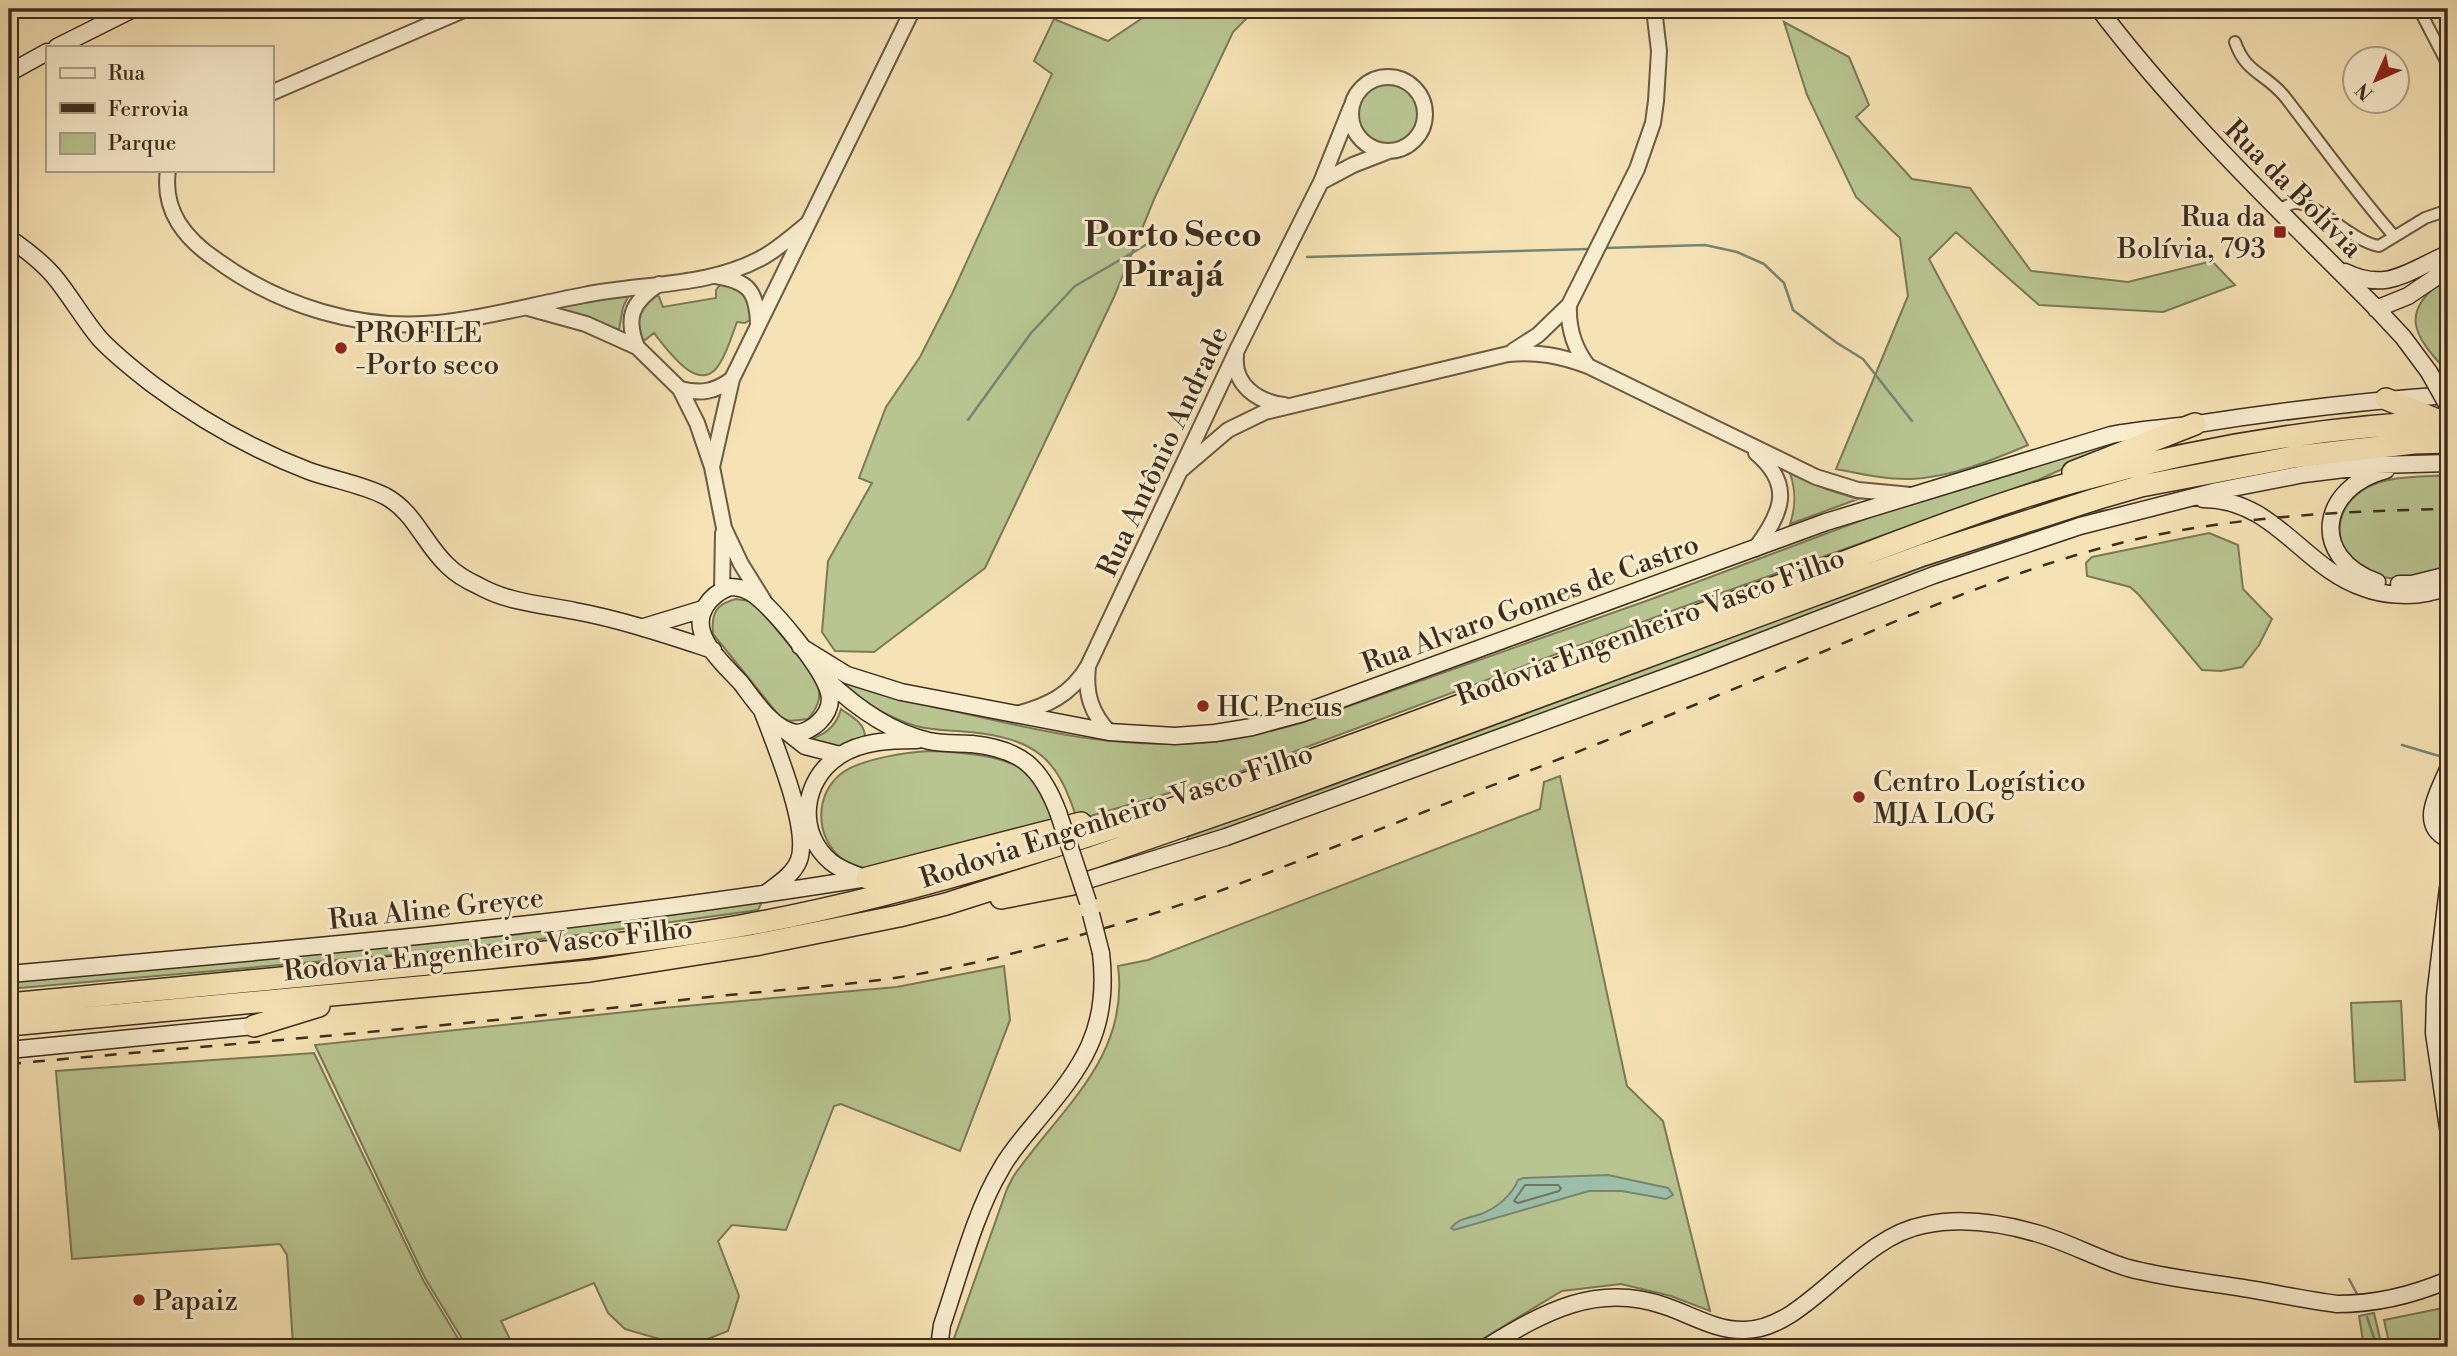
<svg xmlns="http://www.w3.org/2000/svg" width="2457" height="1356" viewBox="0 0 2457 1356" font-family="'Libre Bodoni',serif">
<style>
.green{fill:#b8c591;stroke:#7b7957;stroke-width:2}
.water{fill:#9dbfa9;stroke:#778571;stroke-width:2}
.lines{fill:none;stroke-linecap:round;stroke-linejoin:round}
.shore{stroke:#6e7663;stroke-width:2}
.stream{stroke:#778571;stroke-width:2.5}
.minor-casing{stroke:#6c5a43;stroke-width:14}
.tertiary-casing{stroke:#6c5a43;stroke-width:18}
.secondary-casing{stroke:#3e2d1d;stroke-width:19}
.motorway-casing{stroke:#3e2d1d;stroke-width:24}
.minor{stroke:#f9edcf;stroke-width:10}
.tertiary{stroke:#f9edcf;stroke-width:14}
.secondary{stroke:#f9edcf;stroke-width:16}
.motorway{stroke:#f6e3b5;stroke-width:21}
.rail{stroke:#3e2d1d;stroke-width:2.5;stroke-dasharray:12 12;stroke-linecap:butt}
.secondary-bridge-casing{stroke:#3e2d1d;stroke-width:19;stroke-linecap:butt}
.secondary-bridge{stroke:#f9edcf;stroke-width:16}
.poi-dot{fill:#8f2418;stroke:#f9edcf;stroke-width:2.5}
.labels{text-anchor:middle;stroke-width:6;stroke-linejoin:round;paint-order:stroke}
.street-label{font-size:28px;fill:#3e2d1d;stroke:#f9edcf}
.poi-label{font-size:28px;fill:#3e2d1d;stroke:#f9edcf;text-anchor:start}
.district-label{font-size:35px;font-weight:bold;fill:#3e2d1d;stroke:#f9edcf}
</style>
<rect width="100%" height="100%" fill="#f6e3b5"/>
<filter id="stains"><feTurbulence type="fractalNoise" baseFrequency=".00286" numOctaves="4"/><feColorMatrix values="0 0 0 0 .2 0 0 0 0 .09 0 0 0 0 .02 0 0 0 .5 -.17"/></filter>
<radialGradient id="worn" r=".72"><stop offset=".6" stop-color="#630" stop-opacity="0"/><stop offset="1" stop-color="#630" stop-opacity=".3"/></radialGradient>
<!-- green -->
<path class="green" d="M1156,9H1256L1233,32L1155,197L1114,297L985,568L874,652L835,651L822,632L828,561L872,483L859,478L886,407L920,357L952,294L1052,74L1034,61L1054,19L1108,41Z
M1784,22L1849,57L1869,105L1856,117L1912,179L1970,188L2031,271L2128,282L2212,261L2235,285L2163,312L2039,305L1956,232L1929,259L2028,445C1993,460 1951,477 1912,479C1887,480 1861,474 1836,469L1908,296L1900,238L1856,197L1807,95Z
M1357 114a31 31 0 1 1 62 0a31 31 0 1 1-62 0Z
M2448,277V372C2411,334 2399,311 2448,277Z
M726,284C742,291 753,300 750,320L745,323L737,322C732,335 728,350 720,363C700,398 667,349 654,333L645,340L640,338L637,313L655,294L659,297L663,307L716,298V290L720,285Z
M629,295L623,307L619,330L586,316L555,308Z
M2136,436L2038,480L1688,605L1234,774L1077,820C1058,757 1035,739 970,732C952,730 933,731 916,726C886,717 864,702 842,682C884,697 927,705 971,715C1054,734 1126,750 1213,742C1243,739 1272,731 1301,723L1649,600L1889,510L1950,490Z
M1790,473L1826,489L1858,499L1790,524C1796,506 1796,491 1790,473Z
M2448,475V570C2429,574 2409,580 2389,578C2341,574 2320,519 2363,490C2385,475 2422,477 2448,475Z
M2117,510L1722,648L1236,828L1071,880L1070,877L1186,842L1189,836L1336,784L1943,558L2055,522L2095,511Z
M2209,533L2238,545L2243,589L2272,619L2259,645L2242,667L2221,671L2202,670L2139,595L2130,587L2087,576L2086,563L2092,557Z
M736,599L749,601L760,609L816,678C822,695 820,705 808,719L790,721L780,717L713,634C711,613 716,604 736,599Z
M841,709C852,717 865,723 865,737C848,754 825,745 805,741C823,736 836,728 841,709Z
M930,751C965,753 1023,754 1042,789C1048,800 1050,814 1054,826L871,870C860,867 850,865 841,858C815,837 814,794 842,773C861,759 907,752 930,751Z
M1560,776L1627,1086L1663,1121L1710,1311L1671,1296L1621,1284L1562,1291L1469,1347H951L1007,1189L1013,1177C1059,1110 1130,1058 1118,966L1148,960L1540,809L1544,782Z
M754,901L761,904L758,910L585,934L416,953L9,989V980L513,935Z
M1004,966L1010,1020L960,1151L841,1104L834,1106L786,1230L732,1225L718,1241L739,1296L728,1331L687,1347L625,1329L608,1313L594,1283L501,1321L514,1347H467L425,1278L315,1045L663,1008L897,987Z
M2401,1001L2405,1080L2355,1082L2351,1003Z
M314,1053L423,1280L459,1340L293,1345L287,1255L280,1244L72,1259L56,1071Z
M2448,1307V1347H2390L2384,1320Z
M2374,1313L2382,1347H2364L2359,1316Z"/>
<!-- water -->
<path class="water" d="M1608,1175L1668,1188L1673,1195L1666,1199L1622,1191H1589L1454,1230L1451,1228C1458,1218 1470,1218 1481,1214C1497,1208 1512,1195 1518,1180L1523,1178Z"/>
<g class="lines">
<!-- shore -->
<path class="shore" d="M1558,1185L1561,1188L1559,1191L1518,1203L1514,1201L1525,1185Z"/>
<!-- stream -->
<path class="stream" d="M1604,248L1705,245L1737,252L1764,264L1784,283L1793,310L1837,343L1863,359L1912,421
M1307,257L1590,249
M968,420L1031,333L1075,286L1156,239
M2402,745L2446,758
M2349,1279L2357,1294
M2367,1317L2377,1347"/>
<!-- minor casing -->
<g class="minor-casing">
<path id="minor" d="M2419,9L2448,65
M2235,42C2246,74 2266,73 2285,97C2321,143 2355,192 2394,236
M2279,210C2284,207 2289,204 2294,203C2318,202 2352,242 2379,246L2425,218L2448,210
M9,378L10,379"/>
</g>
<!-- tertiary casing -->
<g class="tertiary-casing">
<path id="tertiary" d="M1351 114a37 37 0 1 1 74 0a37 37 0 1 1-74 0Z
M271,93L466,9
M168,170C162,211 185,239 218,261C280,306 361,331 438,323C487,318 535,304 584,295C643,283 712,287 765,256C780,247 794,235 807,224
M1321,182L1353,165L1389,151
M716,276C748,281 757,291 758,324
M1569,305C1568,327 1574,348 1588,366
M528,308L586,324L637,347L680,389L697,423L712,467L724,528L741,564L764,601
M637,347C625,317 632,302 659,284
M1513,351L1538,335L1569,305L1637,169L1653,123L1656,101L1659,51L1654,9
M1236,356C1233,385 1258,402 1284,405
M680,389C701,394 715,392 732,379
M712,467L732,379L913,9
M1180,471L1228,430L1265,412L1508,354C1537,351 1561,356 1588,366L1816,477L1858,490L1911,495
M1755,549C1781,514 1795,486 1756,453
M722,590L723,533
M1088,667C1085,693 1091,713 1109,732
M1016,714C1047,706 1071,695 1088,666L1237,350L1321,182L1351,107"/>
</g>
<!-- secondary casing -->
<g class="secondary-casing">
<path id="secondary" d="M2099,9C2180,116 2279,210 2374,306L2403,337L2429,372
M57,47L133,9
M9,73L47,52
M9,238C25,249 40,260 53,275C70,295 83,319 100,339C116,356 134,370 152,384C199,419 254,450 309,471C334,480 361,484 385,496C415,512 424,544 448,566C456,574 468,581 479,586C509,603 542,604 575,611C623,620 667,635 713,650
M2345,272C2388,293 2409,270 2448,254
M2376,309L2408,296L2448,269
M2203,499C2275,499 2303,568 2364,588C2383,595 2408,597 2427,593C2435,591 2441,589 2448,589
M2377,582C2308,557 2320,487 2386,470
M2399,584H2412L2448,575
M730,587C737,587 743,588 750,592C771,605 823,668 829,693C832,704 827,714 819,722C814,727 804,733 796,733C773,730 754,700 741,683C724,664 688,635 705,607C711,597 719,591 730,587Z
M644,627L703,609
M800,646L847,675L901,692L1109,732L1175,736L1215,733L1252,727L1303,713L1826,522L2111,435C2140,429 2168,428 2197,424C2280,411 2364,401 2448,395
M825,678C853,705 890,732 929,741C943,744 958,743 972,744C1021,749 1041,767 1058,812
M763,713C775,745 810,828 799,860C793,875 778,884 765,894
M786,731L805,746L840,755
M2448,769C2439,792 2417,824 2448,839
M865,878C853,874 841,870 831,862C796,833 802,780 839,756C861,741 891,740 917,740
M1078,883L1226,837L1699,665L1934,575L2080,526L2217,491L2304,474L2377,465L2448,463
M2448,888L2435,997L2434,1033L2448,1128
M9,974C296,949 583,924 867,878
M9,1050L254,1026
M939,1347L942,1325C959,1276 975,1212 1001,1169C1010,1152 1024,1137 1036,1122C1083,1066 1110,1030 1101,953
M1487,1347C1544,1312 1597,1282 1665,1306C1692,1315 1716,1331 1745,1330C1807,1329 1855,1238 1924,1225C1962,1217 2002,1223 2039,1234C2070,1243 2098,1259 2128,1268C2166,1278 2205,1282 2243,1288C2274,1293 2305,1300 2337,1304C2375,1304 2413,1295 2448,1280"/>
</g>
<!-- motorway casing -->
<g class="motorway-casing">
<path id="motorway" d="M2386,399L2435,419
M2073,472L2195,424
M867,878L1081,823
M1001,898L1078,883
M9,1004C152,991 295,977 438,963C539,953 640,943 740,926C836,909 930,884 1023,856C1282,779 1533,675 1787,583C1882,549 1976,509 2074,482C2196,448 2321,427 2448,421
M9,1025L590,971L755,945L899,916L946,904L1094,857L1253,802L1923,555L2096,499L2141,486L2293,457L2414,443L2448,442
M254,1026L319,1006"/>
</g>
<!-- minor -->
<use href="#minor" class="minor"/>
<!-- tertiary -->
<use href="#tertiary" class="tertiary"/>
<!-- secondary -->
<use href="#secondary" class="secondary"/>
<!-- motorway -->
<use href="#motorway" class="motorway"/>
<!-- rail -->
<path class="rail" d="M9,1064C228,1044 447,1027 665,1002C736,993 808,989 880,980C963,969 1046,945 1126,922C1215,896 1302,859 1388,826C1514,777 1640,728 1765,676C1889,625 2014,566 2146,537C2246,516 2346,511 2448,509"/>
<!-- secondary-bridge casing -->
<g class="secondary-bridge-casing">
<path id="secondary-bridge" d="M2429,372L2448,406
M1058,812L1088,902
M1091,914L1101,953"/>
</g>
<!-- secondary-bridge -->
<use href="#secondary-bridge" class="secondary-bridge"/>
</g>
<!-- markers -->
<g class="poi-dot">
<rect x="2273" y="225" width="14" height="14" rx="3.5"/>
<circle cx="341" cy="348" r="7"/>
<circle cx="1203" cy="706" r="7"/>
<circle cx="1859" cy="797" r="7"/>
<circle cx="139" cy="1300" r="7"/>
</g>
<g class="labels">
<!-- street labels -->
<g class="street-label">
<text transform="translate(2294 188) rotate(45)" y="10">Rua da Bolívia</text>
<text transform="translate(1162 451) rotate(-65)" y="10">Rua Antônio Andrade</text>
<text transform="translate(1530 603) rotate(-20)" y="10">Rua Alvaro Gomes de Castro</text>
<text transform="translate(1650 626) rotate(-20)" y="10">Rodovia Engenheiro Vasco Filho</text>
<text transform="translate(1116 815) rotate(-18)" y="10">Rodovia Engenheiro Vasco Filho</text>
<text transform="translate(436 908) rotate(-6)" y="10">Rua Aline Greyce</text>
<text transform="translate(488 949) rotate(-6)" y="10">Rodovia Engenheiro Vasco Filho</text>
</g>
<!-- poi labels -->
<g class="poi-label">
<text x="2266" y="226" text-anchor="end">Rua da<tspan x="2266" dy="32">Bolívia, 793</tspan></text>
<text x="355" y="342">PROFILE<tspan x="355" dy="32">-Porto seco</tspan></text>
<text x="1217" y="716">HC Pneus</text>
<text x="1873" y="791">Centro Logístico<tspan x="1873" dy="32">MJA LOG</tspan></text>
<text x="153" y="1310">Papaiz</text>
</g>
<!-- district labels -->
<g class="district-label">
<text x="1173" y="246">Porto Seco<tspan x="1173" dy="40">Pirajá</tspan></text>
</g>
</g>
<!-- margin -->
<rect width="2457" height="1356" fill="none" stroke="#f6e3b5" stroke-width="35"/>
<rect x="10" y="10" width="2436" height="1335" fill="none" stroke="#3e2d1d" stroke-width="3.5"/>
<rect x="18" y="18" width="2422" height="1321" fill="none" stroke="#3e2d1d" stroke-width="2"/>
<!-- legend -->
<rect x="46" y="46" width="228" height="126" fill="#f9edcf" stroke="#aea088" stroke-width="2"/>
<rect x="60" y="68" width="35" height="10" fill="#f9edcf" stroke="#aea088" stroke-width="2"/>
<text x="108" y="80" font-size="21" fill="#3e2d1d">Rua</text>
<rect x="60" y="103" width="35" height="10" fill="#3e2d1d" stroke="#aea088" stroke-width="2"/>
<text x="108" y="116" font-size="21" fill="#3e2d1d">Ferrovia</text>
<rect x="60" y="133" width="35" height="21" fill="#b8c591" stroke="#aea088" stroke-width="2"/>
<text x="108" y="150" font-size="21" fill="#3e2d1d">Parque</text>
<!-- north arrow -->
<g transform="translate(2376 80) rotate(225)"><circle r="33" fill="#f9edcf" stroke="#aea088" stroke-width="2"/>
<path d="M0-5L12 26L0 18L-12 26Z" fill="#8f2418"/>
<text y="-10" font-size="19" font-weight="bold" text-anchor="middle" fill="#3e2d1d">N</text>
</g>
<rect width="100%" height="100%" filter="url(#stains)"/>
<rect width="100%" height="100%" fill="url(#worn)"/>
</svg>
